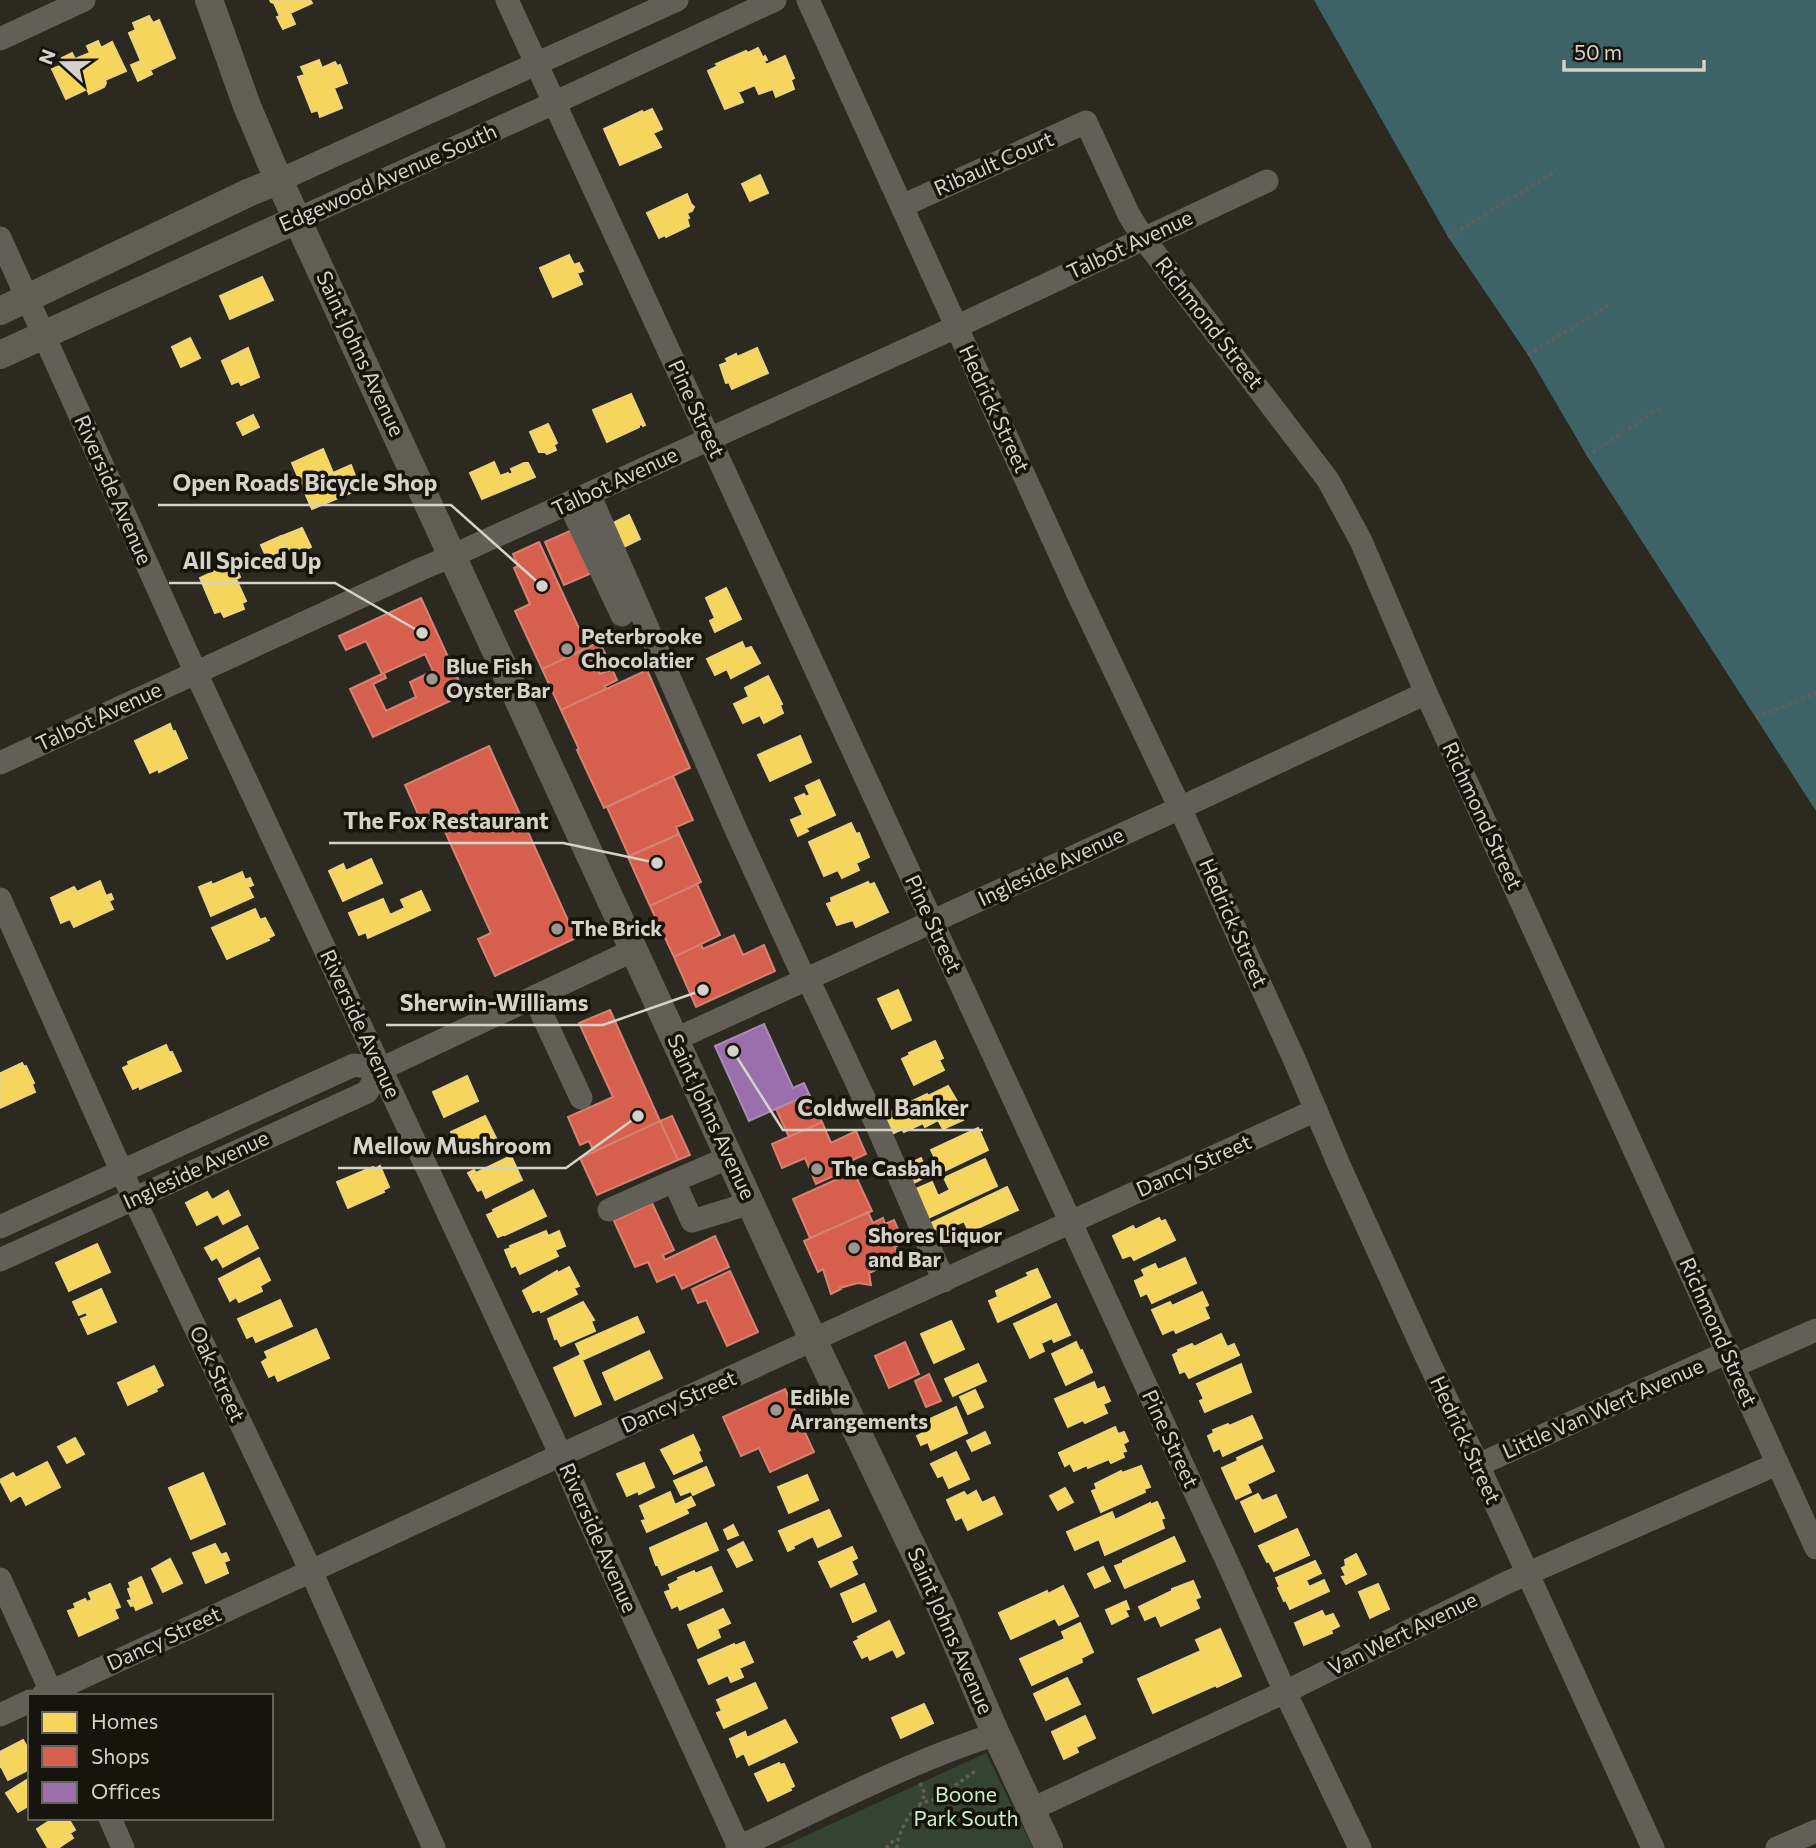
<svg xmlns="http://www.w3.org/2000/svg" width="1816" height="1848" viewBox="0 0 1816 1848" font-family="Commissioner,sans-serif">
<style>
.green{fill:#344430}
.water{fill:#3e6367}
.homes{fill:#f6d55c;stroke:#ecd47c;stroke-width:2}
.shops{fill:#d6604d;stroke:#d68272;stroke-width:2;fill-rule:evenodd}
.offices{fill:#9970ab;stroke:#ab8db4;stroke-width:2}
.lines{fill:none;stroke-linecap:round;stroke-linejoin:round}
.path{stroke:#605f57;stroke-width:3.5;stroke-dasharray:3.5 3.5;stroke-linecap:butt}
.minor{stroke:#615f57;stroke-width:23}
.major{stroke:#615f53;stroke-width:28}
.poi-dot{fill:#9a978d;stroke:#16140d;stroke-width:2.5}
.labels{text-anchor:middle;stroke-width:7;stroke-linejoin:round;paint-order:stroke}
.street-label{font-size:21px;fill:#d5d2c8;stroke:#16140d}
.poi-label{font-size:21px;font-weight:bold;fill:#d5d2c8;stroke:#16140d;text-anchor:start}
.park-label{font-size:21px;fill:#c8f1c2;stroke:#16140d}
.leader{fill:none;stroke:#d5d2c8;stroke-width:2.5}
.callout-dot{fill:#d5d2c8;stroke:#16140d;stroke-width:2.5}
.callout-label{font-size:23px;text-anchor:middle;font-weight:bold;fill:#d5d2c8;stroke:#16140d;stroke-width:7;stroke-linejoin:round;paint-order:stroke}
</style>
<rect width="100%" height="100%" fill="#2b2920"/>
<!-- green -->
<path class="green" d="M986,1753L1033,1848H779Z"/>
<!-- water -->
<path class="water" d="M1314,0H1816V811L1587,456L1528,355L1448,237Z"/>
<!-- homes -->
<path class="homes" d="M270,0H310L312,3L290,13L295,24L283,29L277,17L280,16L274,3L271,2Z
M149,16L153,23L159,20L175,58L150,70L152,74L138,81L131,65L141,61L129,33L136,30L133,23Z
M98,41L101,48L112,42L126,71L105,80L106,83L104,87L89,94L87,89L66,99L52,69L65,64L62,58L72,53L75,59L90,53L87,46Z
M758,48L763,58L765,56L767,60L764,61L766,65L785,56L794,78L791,80L794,89L776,97L773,89L759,94L755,85L738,92L743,102L725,109L708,71L718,66L716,64L746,51L748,53Z
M319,60L322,68L335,62L337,66L340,65L347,83L334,88L342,108L320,117L318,110L312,112L298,77L305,75L301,67Z
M652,109L662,129L653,133L661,147L620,165L604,129L642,111L643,113Z
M760,175L768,193L750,201L742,184Z
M687,194L691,204L694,207L692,211L687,213L689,218L687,219L689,226L666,237L665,235L659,238L647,213Z
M569,255L574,265L579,263L583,271L577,273L582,284L553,297L540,268Z
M262,277L273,300L230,319L220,296Z
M190,338L200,358L181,367L172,347Z
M248,348L259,377L241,385L239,381L232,384L222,361Z
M757,348L768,373L732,389L729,382L726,383L720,365L728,362L726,359L736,354L737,357Z
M631,394L645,425L643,426L642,424L639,425V427L607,442L593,410Z
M253,415L259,427L243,435L237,423Z
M548,424L557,443L554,445L556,450L547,454L545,452H539L530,432Z
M323,449L333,473L351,465L360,489L312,509L292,463Z
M494,462L500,476L508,473L509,475L513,473L511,469L524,463H528L535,477L482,499L470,473Z
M629,515L640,539L620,549L609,525Z
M302,528L311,547L292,555L282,536Z
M281,536L290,558L271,567L261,545Z
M234,562L240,577L236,579L246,601L242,603L244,609L224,617L221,611L215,613L200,578Z
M726,588L741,619L715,632L710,621L715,618L706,598Z
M742,642L745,649L751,647L760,663L731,678L727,669L715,675L707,659Z
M768,676L782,704L780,705L783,713L764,723L760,715L743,723L734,704L749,697L745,688Z
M170,724L173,732L175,731L187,758L159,772L158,769L150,773L135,741Z
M800,736L811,762L770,781L758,755Z
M819,780L835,815L806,828L808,831L798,836L791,820L803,815L795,798L804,794L806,797L810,795L806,786Z
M851,823L856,834L859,833L869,857L856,863L859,870L842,878L838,870L824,876L809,842Z
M371,859L382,883L343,901L329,871L343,864L346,871Z
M242,872L245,880L250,878L253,885L248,887L253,897L211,916L199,887L211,882L212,885Z
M100,881L106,896L111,894L113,899L109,901L113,909L74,927L70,919L61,923L51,898L74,887L77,892Z
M868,882L870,885L874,883L888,912L856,927L853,920L837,925L827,904L832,902L831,898Z
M421,891L430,910L368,938L366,932L359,935L349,913L383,899L390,915L405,908L401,900Z
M255,909L260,920L265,918L274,935L268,938L269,940L227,959L212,928Z
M898,990L911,1020L892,1029L878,999Z
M935,1041L943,1058L939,1060L944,1070L914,1085L902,1059L910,1055L909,1053Z
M166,1045L169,1052H172L181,1071L140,1089L139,1086L133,1089L123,1068L129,1065L128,1062Z
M22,1063L24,1067L26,1066L34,1083L32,1084L35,1092L0,1108L1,1073Z
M467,1076L478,1101L444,1117L433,1092Z
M948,1086L961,1108L957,1109L963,1120L943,1129L938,1120L925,1127L923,1123L904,1132L902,1129L890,1135L881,1116L927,1094L928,1096Z
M485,1116L497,1140L463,1156L451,1132Z
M978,1128L988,1150L942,1172L941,1169L910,1185L902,1167L921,1158L924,1166L936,1160L931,1150Z
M511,1156L522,1180L486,1198L482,1189L478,1191L468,1173L474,1170L476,1173Z
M985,1159L997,1186L924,1220L911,1191L932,1182L938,1196L950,1190L944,1178Z
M380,1166L389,1187L383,1190L384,1192L348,1208L337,1182L373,1167L375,1169Z
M1007,1187L1018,1210L969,1232L964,1221L949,1228L952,1236L935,1244L927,1225Z
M533,1190L546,1216L505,1235V1234L498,1237L487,1215L494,1212L493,1210Z
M228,1191L240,1215L223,1224L218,1214L197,1225L186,1203L207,1192L212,1200Z
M1159,1218L1161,1222L1165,1220L1175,1240L1134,1260L1131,1255L1123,1258L1113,1236L1133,1226L1135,1230Z
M247,1226L258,1248L223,1267L217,1257L212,1260L205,1248Z
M546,1231L548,1236L559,1231L565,1246L555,1250L558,1256L520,1274L516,1265L512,1267L505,1250L511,1248L510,1246Z
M97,1244L110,1272L69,1291L56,1263Z
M259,1258L270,1280L260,1286L262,1291L239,1302L236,1297L230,1301L219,1279Z
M1185,1258L1196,1283L1152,1303L1147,1293L1141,1296L1135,1281L1145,1276L1142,1270L1155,1264L1158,1270Z
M569,1267L579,1286L574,1288L577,1294L541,1312L540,1309L533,1312L523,1291L557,1271L558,1273Z
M1037,1269L1050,1297L998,1322L989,1301L998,1297L996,1291L1029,1276L1027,1273Z
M101,1289L116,1322L88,1334L81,1319L88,1316L86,1312L79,1315L73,1302Z
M1202,1292L1208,1305L1204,1307L1209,1318L1176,1333L1174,1329L1163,1334L1152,1310L1170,1302L1172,1306Z
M280,1300L292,1326L256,1342L253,1335L247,1338L238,1319Z
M583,1302L594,1320L591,1321L595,1331L561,1346L557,1338L555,1339L548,1319Z
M1056,1304L1070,1335L1054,1342L1052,1338L1041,1343L1044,1351L1030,1358L1014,1324Z
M637,1317L644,1332L582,1360L601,1404L575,1416L554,1368L581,1355L576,1344Z
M951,1321L964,1349L934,1363L921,1334Z
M316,1329L329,1358L278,1381L275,1374L269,1377L262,1362L268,1358L265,1352Z
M1221,1334L1227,1347L1234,1344L1239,1355L1189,1378L1185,1371L1180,1373L1173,1355L1179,1352L1178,1350L1192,1344L1194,1347Z
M1076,1342L1080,1351L1082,1350L1092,1372L1066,1385L1052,1354Z
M649,1351L662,1378L615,1400L603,1373Z
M978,1364L986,1381L953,1396L945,1379Z
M1241,1364L1251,1392L1205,1412L1200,1401L1204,1399L1197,1384Z
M154,1366L163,1385L156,1389L157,1391L128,1405L118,1383Z
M1094,1382L1097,1390L1104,1387L1110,1401L1103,1404L1107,1413L1085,1423L1083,1420L1068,1427L1055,1399Z
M975,1390L983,1407L968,1414L960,1397Z
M956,1407L967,1433L931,1450L928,1442L921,1445L917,1436L923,1433L919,1424Z
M1252,1416L1262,1438L1223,1456L1220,1448L1214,1451L1208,1436L1214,1433L1213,1430L1228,1424L1229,1426Z
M1115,1427L1118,1434L1124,1432L1128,1441L1123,1444L1126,1451L1122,1452L1124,1457L1111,1463L1109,1459L1088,1468L1087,1465L1074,1471L1070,1463L1065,1466L1059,1453Z
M985,1432L990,1443L972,1451L967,1441Z
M693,1435L700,1450L698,1452L702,1461L674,1474L661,1450Z
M75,1438L84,1454L67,1463L58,1447Z
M1262,1446L1274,1471L1247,1484L1251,1492L1236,1499L1222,1468L1238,1461L1237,1458Z
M956,1452L969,1479L949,1488L943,1475L938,1477L931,1464Z
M47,1462L60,1487L26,1505L21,1495L11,1501L0,1480L13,1473L16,1478Z
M644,1463L654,1487L639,1494L638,1491L627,1496L617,1474Z
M1141,1466L1150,1487L1144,1489L1145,1492L1101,1512L1092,1491L1097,1489L1095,1484L1121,1471L1122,1473Z
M706,1467L714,1485L693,1495L691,1491L681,1495L674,1481Z
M203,1473L225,1524L191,1539L169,1488Z
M807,1475L818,1500L789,1513L778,1487Z
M1065,1488L1073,1502L1058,1510L1050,1496Z
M976,1491L982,1503L994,1497L1002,1514L968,1530L962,1517L956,1520L947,1500L964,1492L967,1496Z
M670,1492L675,1505L691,1497L695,1505L686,1509L688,1513L647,1532L642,1521L646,1520L640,1506Z
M1258,1494L1262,1501L1276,1495L1286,1517L1255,1532L1241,1502Z
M1157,1502L1164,1518L1161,1519L1164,1528L1105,1555L1099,1539L1075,1550L1067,1532L1112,1512L1115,1520L1150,1503V1505Z
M829,1510L841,1536L818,1547L813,1536L793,1546L794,1548L788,1551L779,1531Z
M706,1523L718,1550L662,1575L658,1565H656L650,1548Z
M733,1525L738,1535L728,1539L724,1530Z
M1297,1529L1309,1555L1274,1571L1269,1561L1267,1562L1259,1546Z
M1174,1537L1185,1561L1125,1588L1115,1566L1123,1563V1561Z
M743,1542L752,1560L737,1567L728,1550Z
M215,1544L221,1555L226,1553L229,1560L224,1562L228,1573L206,1583L193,1553Z
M852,1547L857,1558L851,1561L857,1574L831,1587L819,1562Z
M1356,1554L1366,1574L1346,1584L1342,1577L1346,1576L1342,1568L1346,1566L1345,1560Z
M170,1559L182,1583L163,1592L152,1569Z
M1315,1561L1321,1573L1306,1580L1309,1587L1324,1580L1329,1591L1290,1609L1286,1600L1284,1601L1278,1588L1280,1587L1276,1578Z
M711,1567L722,1591L680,1610L678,1605L672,1608L665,1592L671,1590L669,1585L679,1580L678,1578L694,1571L695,1574Z
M1103,1567L1110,1581L1095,1588L1088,1574Z
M141,1577L152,1603L136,1610L134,1605L131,1606L128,1601L132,1600L128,1589L131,1588L129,1583Z
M1193,1581L1200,1597L1195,1599L1199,1608L1161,1626L1156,1615L1145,1620L1139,1607L1172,1591V1589Z
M110,1584L120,1607L114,1609L118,1618L79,1636L68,1611L76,1608L74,1604L85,1599L87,1602L92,1600L89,1593Z
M864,1584L876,1611L853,1622L841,1594Z
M1378,1584L1389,1609L1370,1618L1359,1592Z
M1063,1586L1078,1616L1059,1625L1055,1618L1011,1639L999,1613L1047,1591L1048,1594Z
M1126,1601L1129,1609L1125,1610L1128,1616L1112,1624L1106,1610Z
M723,1609L730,1623L717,1629L720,1637L698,1648L688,1625Z
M1322,1611L1325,1617L1333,1614L1339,1626L1331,1630L1332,1633L1304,1645L1295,1623Z
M889,1621L904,1653L897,1657L893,1649L870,1660L868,1655L862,1658L854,1642L860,1639L858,1637Z
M1080,1623L1093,1652L1081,1658L1082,1662L1032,1685L1020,1659L1065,1639L1062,1632Z
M1220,1629L1241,1676L1217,1687L1216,1685L1153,1713L1138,1679L1201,1651L1196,1640Z
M744,1642L753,1662L739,1668L743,1677L731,1682L728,1675L709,1684L698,1660L734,1644L735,1646Z
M1067,1678L1080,1704L1046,1720L1034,1694Z
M755,1683L767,1708L724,1728L717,1713L722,1711L717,1700Z
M924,1704L933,1723L901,1738L892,1718Z
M1085,1716L1095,1738L1076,1747L1078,1752L1064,1759L1052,1732Z
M785,1720L797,1742L749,1765L744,1753L737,1757L730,1739L745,1732L747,1738Z
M23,1740L30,1752V1769L8,1780L1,1766L0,1767V1752Z
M779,1763L780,1765L784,1764L794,1786L790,1788L791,1790L768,1801L755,1774Z
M30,1778V1805L18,1812L6,1793Z
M54,1818H68L75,1830L70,1833L73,1838L58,1848H48L37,1829Z"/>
<!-- shops -->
<path class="shops" d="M572,530L592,573L564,585L545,542Z
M539,542L588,648L542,669L515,611L530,604L514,568L518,566L513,554Z
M421,598L465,694L373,737L350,689L382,674L366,641L346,650L339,636ZM425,654L433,671L410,682L416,697L386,711L373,684L386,678L384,673Z
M599,642L605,653L593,659L600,674L612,669L617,680L605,686L606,689L561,710L542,669Z
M647,670L690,768L604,808L577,750L579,749L561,710Z
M489,746L576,938L495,976L478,939L491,933L438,816L422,823L405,785Z
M673,776L693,820L676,827L679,834L629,856L607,807Z
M679,834L701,882L650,906L628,857Z
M697,884L720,935L674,957L650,906Z
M734,935L743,955L764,945L775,971L696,1007L674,957L701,944L703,949Z
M610,1010L660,1121L594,1152L589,1141L580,1145L568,1117L613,1097L579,1023Z
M809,1094L822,1122L789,1137L776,1109Z
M672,1116L690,1155L678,1160L660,1121Z
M660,1121L678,1160L597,1195L580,1158Z
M822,1122L831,1143L856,1131L866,1154L839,1166L842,1172L816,1184L805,1158L782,1168L772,1144Z
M852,1168L872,1211L810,1238L793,1199L840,1178L838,1174Z
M652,1203L674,1250L663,1255L665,1260L715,1236L729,1267L682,1289L675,1274L657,1282L648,1262L635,1267L614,1221Z
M868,1212L873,1223L883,1218L885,1224L894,1220L904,1243L895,1247L900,1259L869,1273L871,1285L858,1283L840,1288L841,1289L831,1294L823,1269L818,1272L804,1241Z
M730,1271L758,1332L727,1346L706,1300L698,1303L692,1289Z
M905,1342L919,1374L889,1388L875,1356Z
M929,1374L941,1401L926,1407L915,1381Z
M785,1389L814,1452L770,1472L759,1448L741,1456L723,1417Z"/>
<!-- offices -->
<path class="offices" d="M764,1024L793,1088L804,1083L809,1094L749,1121L715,1046Z"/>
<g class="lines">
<!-- path -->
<path class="path" d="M1448,237L1557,170
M1528,355L1609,305
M1587,456L1662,407
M1756,718L1816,693
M1811,801L1816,799
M920,1783L925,1794L921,1803
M919,1806L922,1821L938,1813
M886,1848L896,1838
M897,1848C897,1835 909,1812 920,1804C926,1800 935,1801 941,1797C953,1788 964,1778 977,1770"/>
<!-- minor -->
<path class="minor" d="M507,0L1231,1570L1285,1692L1360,1848
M808,0L1078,594L1180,808L1295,1061L1339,1165L1426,1356L1478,1465L1653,1848
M0,39L84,0
M280,180L677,0
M902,206L1086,122L1129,215L1144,239L1328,480L1361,541L1426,693L1816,1548
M298,219L554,103L775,0
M0,238L196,673L552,1436L590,1522L739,1847
M589,494L737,832L805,980
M569,503L622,615
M0,763L421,569L452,556L956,327L1267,181
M0,899L134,1199L311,1571L434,1848
M808,979L879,1130L944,1281
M534,997L581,1098
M676,1039L1180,808L1426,693
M674,1181L730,1157
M609,1210L674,1181L692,1221L751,1203
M0,1227L354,1065L381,1069L634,950
M0,1260L367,1092L381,1069
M1734,1366L1816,1330
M1478,1465L1728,1352
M0,1579L53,1696
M42,1696L561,1455L1316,1110
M0,1715L30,1701
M1032,1809L1285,1692L1506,1583L1777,1464
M110,1818L123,1848
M737,1848C822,1808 906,1763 996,1734
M1777,1848L1816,1831"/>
<!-- major -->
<path class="major" d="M209,0L247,106L272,165L823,1361L941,1607L996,1734L1049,1848
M0,311L250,192L280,180
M0,355L298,219"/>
</g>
<!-- markers -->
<g class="poi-dot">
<circle cx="567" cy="649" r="7"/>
<circle cx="432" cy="679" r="7"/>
<circle cx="557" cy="929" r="7"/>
<circle cx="817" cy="1169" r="7"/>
<circle cx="854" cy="1248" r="7"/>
<circle cx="776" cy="1410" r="7"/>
</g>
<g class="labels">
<!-- street labels -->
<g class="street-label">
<text transform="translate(994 164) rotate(-24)" y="7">Ribault Court</text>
<text transform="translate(388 178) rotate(-24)" y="7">Edgewood Avenue South</text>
<text transform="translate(1130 245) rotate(-25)" y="7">Talbot Avenue</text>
<text transform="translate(1209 323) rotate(52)" y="7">Richmond Street</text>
<text transform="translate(360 354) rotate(65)" y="7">Saint Johns Avenue</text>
<text transform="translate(696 409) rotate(65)" y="7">Pine Street</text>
<text transform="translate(994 409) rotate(65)" y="7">Hedrick Street</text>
<text transform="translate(615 482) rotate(-25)" y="7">Talbot Avenue</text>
<text transform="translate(113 490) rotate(66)" y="7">Riverside Avenue</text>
<text transform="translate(99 717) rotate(-25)" y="7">Talbot Avenue</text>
<text transform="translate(1482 816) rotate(65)" y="7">Richmond Street</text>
<text transform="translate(1051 867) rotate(-25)" y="7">Ingleside Avenue</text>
<text transform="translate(1233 923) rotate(66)" y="7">Hedrick Street</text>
<text transform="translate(933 924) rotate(65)" y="7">Pine Street</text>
<text transform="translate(360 1024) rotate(65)" y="7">Riverside Avenue</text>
<text transform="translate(711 1117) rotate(65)" y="7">Saint Johns Avenue</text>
<text transform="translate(1194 1166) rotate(-24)" y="7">Dancy Street</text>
<text transform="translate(196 1170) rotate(-25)" y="7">Ingleside Avenue</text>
<text transform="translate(1718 1332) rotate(66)" y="7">Richmond Street</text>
<text transform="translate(217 1374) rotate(65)" y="7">Oak Street</text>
<text transform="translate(679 1402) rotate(-24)" y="7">Dancy Street</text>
<text transform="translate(1603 1409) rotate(-24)" y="7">Little Van Wert Avenue</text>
<text transform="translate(1170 1439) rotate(65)" y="7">Pine Street</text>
<text transform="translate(1465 1440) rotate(65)" y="7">Hedrick Street</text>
<text transform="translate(598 1538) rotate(66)" y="7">Riverside Avenue</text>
<text transform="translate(950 1631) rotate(66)" y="7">Saint Johns Avenue</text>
<text transform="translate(1403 1634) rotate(-26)" y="7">Van Wert Avenue</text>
<text transform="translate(164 1639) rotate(-25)" y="7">Dancy Street</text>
</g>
<!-- poi labels -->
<g class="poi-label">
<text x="581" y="644">Peterbrooke<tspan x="581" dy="24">Chocolatier</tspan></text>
<text x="446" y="674">Blue Fish<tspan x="446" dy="24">Oyster Bar</tspan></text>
<text x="571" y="936">The Brick</text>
<text x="831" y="1176">The Casbah</text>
<text x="868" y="1243">Shores Liquor<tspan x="868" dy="24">and Bar</tspan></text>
<text x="790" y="1405">Edible<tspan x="790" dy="24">Arrangements</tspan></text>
</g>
<!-- park labels -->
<g class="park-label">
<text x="966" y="1802">Boone<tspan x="966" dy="24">Park South</tspan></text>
</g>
</g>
<!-- callouts -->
<path class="leader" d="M542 586L451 505H158M422 633L335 583H169M657 863L563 843H329M703 990L603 1025H386M733 1051L783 1130H983M638 1116L566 1168H338"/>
<g class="callout-dot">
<circle cx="542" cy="586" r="7"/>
<circle cx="422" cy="633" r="7"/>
<circle cx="657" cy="863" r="7"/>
<circle cx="703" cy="990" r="7"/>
<circle cx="733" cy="1051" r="7"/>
<circle cx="638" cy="1116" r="7"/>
</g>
<g class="callout-label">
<text x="305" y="491">Open Roads Bicycle Shop</text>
<text x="252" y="569">All Spiced Up</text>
<text x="446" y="829">The Fox Restaurant</text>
<text x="494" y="1011">Sherwin-Williams</text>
<text x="883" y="1116">Coldwell Banker</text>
<text x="452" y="1154">Mellow Mushroom</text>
</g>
<!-- legend -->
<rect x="28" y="1694" width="245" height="126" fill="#16140d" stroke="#626058" stroke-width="2"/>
<rect x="42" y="1712" width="35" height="21" fill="#f6d55c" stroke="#626058" stroke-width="2"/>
<text x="91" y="1729" font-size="21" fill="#d5d2c8">Homes</text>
<rect x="42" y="1746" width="35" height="21" fill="#d6604d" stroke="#626058" stroke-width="2"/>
<text x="91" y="1764" font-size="21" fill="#d5d2c8">Shops</text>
<rect x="42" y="1782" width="35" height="21" fill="#9970ab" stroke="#626058" stroke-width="2"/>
<text x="91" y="1799" font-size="21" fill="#d5d2c8">Offices</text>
<!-- north arrow -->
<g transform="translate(63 63) rotate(291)" stroke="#16140d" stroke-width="5" paint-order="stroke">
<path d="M0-5L12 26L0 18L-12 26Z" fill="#d5d2c8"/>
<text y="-10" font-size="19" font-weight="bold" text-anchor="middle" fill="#d5d2c8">N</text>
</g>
<!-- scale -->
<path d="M1564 60v10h140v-10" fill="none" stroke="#d5d2c8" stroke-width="3.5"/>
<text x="1574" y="60" font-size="21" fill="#d5d2c8" stroke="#16140d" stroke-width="5" paint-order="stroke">50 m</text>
</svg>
